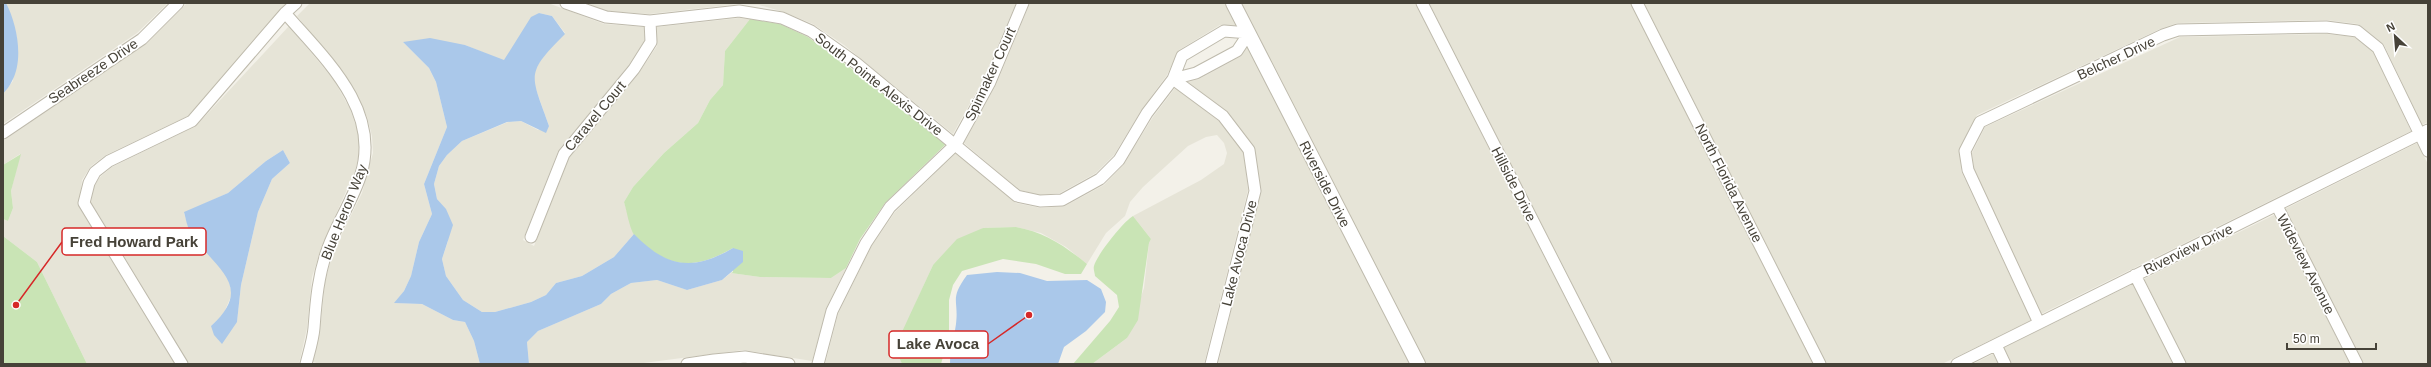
<svg xmlns="http://www.w3.org/2000/svg" width="2431" height="367" viewBox="0 0 2431 367" font-family="Helvetica,sans-serif">
<style>
.residential{fill:#e6e4d7;fill-rule:evenodd}
.green{fill:#c9e4b5}
.water{fill:#aac8ea}
.lines{fill:none;stroke-linecap:round;stroke-linejoin:round}
.minor-casing{stroke:#bebaac;stroke-width:13}
.tertiary-casing{stroke:#bebaac;stroke-width:16}
.minor{stroke:#fff;stroke-width:11}
.tertiary{stroke:#fff;stroke-width:14}
.labels{text-anchor:middle;stroke-width:3.5;stroke-linejoin:round;paint-order:stroke}
.street-label{font-size:14px;fill:#464238;stroke:#fff}
.leader{fill:none;stroke:#d62828;stroke-width:1.5}
.callout-dot{fill:#d62828;stroke:#fff;stroke-width:1.5}
.callout{fill:#fff;stroke:#d62828;stroke-width:1.5}
.callout-label{font-size:15px;text-anchor:middle;font-weight:bold;fill:#464238}
</style>
<rect width="100%" height="100%" fill="#f3f1e9"/>
<!-- residential -->
<path class="residential" d="M6,3H168L137,33L3,124V94L13,81L17,38Z
M187,3H290L188,116L106,155L91,166L82,180L79,207L175,364H87L37,262L3,236V219L8,221L13,208L11,191L20,154L3,165V141L146,44Z
M310,3H548L604,24L644,27L645,40L629,65L558,151L523,240L534,246L569,158L639,73L657,46V27L739,18L750,19L725,51L723,85L710,100L698,123L664,153L633,187L624,202L634,234L614,257L582,276L556,283L546,295L531,302L495,312H482L463,300L446,276L442,259L448,241L446,210L437,199L434,184L439,166L447,155L462,141L508,122L521,121L538,130L549,126L533,81L534,72L543,56L565,33L552,16L539,13L504,61L465,45L403,42L429,68L436,82L447,127L424,184L432,214L419,242L411,276L404,291L395,303L422,304L453,320L465,322L474,341L480,364H320L313,362L320,331L325,282L333,252L362,193L373,153L372,136L367,117L353,88L344,73L297,16Z
M585,3H1016L984,78L953,134L844,45L813,24L784,12L759,5L738,4L649,14L606,11Z
M1030,3H1226L1238,26L1220,25L1179,50L1167,75L1142,109L1114,155L1096,173L1060,193L1040,195L1019,190L964,143L996,85Z
M1240,3H1415L1599,364H1425Z
M1429,3H1631L1814,364H1613Z
M1644,3H2428V122L2422,125L2384,45L2358,24L2326,20L2177,23L2160,29L1977,115L1960,147L1961,171L2031,320L1942,364H1827Z
M289,26L334,80L350,109L360,138V151L355,171L322,246L312,277L307,328L299,364H189L91,202L94,186L100,177L112,167L196,126ZM283,150L290,163L272,179L258,212L241,285L237,322L211,326L223,315L232,294L227,274L190,232L184,213L228,193L266,161Z
M2327,34L2355,37L2374,52L2411,131L2041,314L1974,169L1972,153L1985,127L2180,37Z
M1248,46L1411,364H1218L1261,190L1254,146L1226,111L1188,82L1199,79L1240,57Z
M1175,88L1219,121L1244,153L1248,190L1204,364H1092L1127,338L1144,288L1149,243L1151,239L1133,216L1201,180L1224,164L1227,153L1224,143L1217,135L1206,137L1188,146L1143,187L1130,202L1125,216L1106,233L1087,264L1066,247L1041,233L1016,227L983,228L933,265L917,300L898,355L902,364H825L838,314L871,247L895,212L956,153L1016,203L1041,208L1065,206L1104,185L1123,165L1153,117Z
M2417,143L2428,164V364H2364L2285,209Z
M2274,215L2350,364H2187L2144,279Z
M846,268L827,307L812,361L743,350L636,364H529L527,342L538,331L601,304L611,294L631,283L657,280L687,290L722,280L731,273L760,277L831,278Z
M2133,284L2173,364H2012L2004,348Z
M1993,354L1998,364H1973Z"/>
<!-- green -->
<path class="green" d="M750,19L780,24L808,37L852,69L946,144L885,203L860,239L846,268L831,278L760,277L731,273L733,272V248C705,264 680,271 652,251C646,247 638,241 634,235C629,226 627,212 624,202L633,187L664,153L698,123L710,100L723,85L725,51Z
M21,154L11,191L13,208L8,221L3,219V165Z
M1133,216L1151,239L1149,243L1138,320L1127,338L1092,364H1073L1110,321L1119,307L1117,295L1095,276C1095,273 1093,269 1094,266C1096,256 1124,221 1133,216Z
M1016,227C1044,232 1065,246 1087,264L1081,274H1065L1036,264L1003,259L962,271L953,285L949,300V335L941,364H902L898,355L901,334L933,265L957,239L983,228Z
M3,236L37,262L87,364H3Z"/>
<!-- water -->
<path class="water" d="M3,3H6C17,24 24,59 12,81C10,86 6,90 3,94Z
M539,13L552,16L565,34C524,75 531,74 549,126L546,133L521,121L507,122L462,141L447,155L439,166L434,184L437,199L446,209L453,225L442,259L446,276L463,300L482,312H495L531,302L546,295L556,283L582,276L614,257L634,234C666,267 692,272 733,248L743,251V262L722,280L687,290L657,280L631,283L611,294L601,304L538,331L527,342L529,364H480L474,341L465,322L453,320L422,304L394,303L404,291L411,276L419,242L432,214L424,184L447,127L436,82L429,68L403,42L430,38L465,45L504,60L531,17Z
M283,150L290,163L272,179L258,212L241,285L237,322L222,344L214,335L211,326C257,285 212,267 191,233C187,227 186,219 184,212L228,193L266,161Z
M997,272L1020,273L1047,281L1087,280L1101,289L1106,302L1105,312L1086,331L1064,347L1058,364H950C950,350 954,338 956,324C959,299 949,300 967,275Z"/>
<g class="lines">
<!-- minor casing -->
<g class="minor-casing">
<path id="minor" d="M566,3L606,17L650,21L739,11L782,18L811,31L856,63L1017,196L1040,201L1062,200L1100,179L1119,160L1147,113L1173,79L1223,116L1249,150L1255,191L1211,364
M1422,3L1606,364
M1637,3L1820,364
M285,13C324,58 381,109 361,174C353,200 337,223 328,248C318,275 316,301 314,328C313,340 309,352 306,364
M1224,31L1249,33L1237,51L1196,73L1173,79L1182,56Z
M3,133L142,39L178,3
M2277,206L2357,364
M531,237L564,154L634,69L651,42L650,21
M2135,275L2180,364
M2039,323L1968,170L1965,151L1980,122L2163,35L2178,30L2326,27L2357,31L2378,48L2428,151
M1996,345L2005,364
M714,360L745,357L789,364
M182,364L84,203L89,183L95,172L109,161L192,121L285,13L296,3
M687,364L714,360L715,364
M818,364L832,311L866,243L890,207L956,144L990,82L1023,3
M1957,364L2428,130"/>
</g>
<!-- tertiary casing -->
<g class="tertiary-casing">
<path id="tertiary" d="M1233,3L1418,364"/>
</g>
<!-- minor -->
<use href="#minor" class="minor"/>
<!-- tertiary -->
<use href="#tertiary" class="tertiary"/>
</g>
<g class="labels">
<!-- street labels -->
<g class="street-label">
<text transform="translate(2116 58) rotate(-25)" y="5">Belcher Drive</text>
<text transform="translate(93 71) rotate(-34)" y="5">Seabreeze Drive</text>
<text transform="translate(990 74) rotate(-65)" y="5">Spinnaker Court</text>
<text transform="translate(879 84) rotate(38)" y="5">South Pointe Alexis Drive</text>
<text transform="translate(595 116) rotate(-50)" y="5">Caravel Court</text>
<text transform="translate(1729 183) rotate(63)" y="5">North Florida Avenue</text>
<text transform="translate(1325 184) rotate(63)" y="5">Riverside Drive</text>
<text transform="translate(1514 184) rotate(63)" y="5">Hillside Drive</text>
<text transform="translate(344 212) rotate(-68)" y="5">Blue Heron Way</text>
<text transform="translate(2188 249) rotate(-26)" y="5">Riverview Drive</text>
<text transform="translate(1239 253) rotate(-76)" y="5">Lake Avoca Drive</text>
<text transform="translate(2306 264) rotate(63)" y="5">Wideview Avenue</text>
</g>
</g>
<!-- callouts -->
<path class="leader" d="M16 305L62 242M1029 315L988 344"/>
<g class="callout-dot">
<circle cx="16" cy="305" r="4"/>
<circle cx="1029" cy="315" r="4"/>
</g>
<g class="callout">
<rect x="62" y="228" width="144" height="27" rx="4"/>
<rect x="889" y="331" width="99" height="27" rx="4"/>
</g>
<g class="callout-label">
<text x="134" y="247">Fred Howard Park</text>
<text x="938" y="349">Lake Avoca</text>
</g>
<!-- border -->
<rect width="2431" height="367" fill="none" stroke="#464238" stroke-width="8"/>
<!-- north arrow -->
<g transform="translate(2395 36) rotate(334)" stroke="#ffffff" stroke-width="3" paint-order="stroke">
<path d="M0-3L7 15L0 10L-7 15Z" fill="#464238"/>
<text y="-6" font-size="11" font-weight="bold" text-anchor="middle" fill="#464238">N</text>
</g>
<!-- scale -->
<path d="M2287 343v6h89v-6" fill="none" stroke="#464238" stroke-width="2"/>
<text x="2293" y="343" font-size="12" fill="#464238" stroke="#ffffff" stroke-width="3" paint-order="stroke">50 m</text>
</svg>
